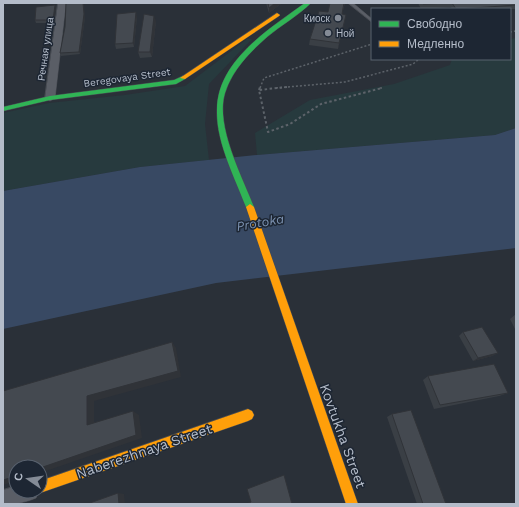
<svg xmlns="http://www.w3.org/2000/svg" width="519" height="507" viewBox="0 0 519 507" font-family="'Work Sans',sans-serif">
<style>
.green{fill:#273a3e}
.water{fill:#384963}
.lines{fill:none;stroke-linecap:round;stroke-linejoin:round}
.lane-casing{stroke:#484c53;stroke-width:1}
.street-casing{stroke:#484c53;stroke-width:1}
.fast-casing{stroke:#484c53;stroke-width:1}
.slow-casing{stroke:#484c53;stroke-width:1}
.path-far1{stroke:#5d636a;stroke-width:1.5;stroke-dasharray:2 2;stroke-linecap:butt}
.path{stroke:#5d636a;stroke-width:2;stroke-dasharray:2.5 2.5;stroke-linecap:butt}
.lane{fill:#5a5e66;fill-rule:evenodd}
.street{fill:#5a5e66;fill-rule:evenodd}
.fast{fill:#30b455;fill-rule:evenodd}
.slow{fill:#ff9f0a;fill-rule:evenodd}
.wall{fill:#3a3f45}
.shaded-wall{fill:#303338}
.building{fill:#444950;stroke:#303338}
.poi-dot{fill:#848b96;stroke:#1d2633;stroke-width:1.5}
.labels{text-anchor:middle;stroke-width:3;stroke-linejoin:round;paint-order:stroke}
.far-poi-label{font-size:10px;fill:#b4bcc9;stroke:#1d2633;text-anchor:end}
.far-street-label{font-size:10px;fill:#b4bcc9;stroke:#1d2633}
.water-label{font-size:13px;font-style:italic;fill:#7c92b1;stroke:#1d2633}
.near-street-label{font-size:14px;fill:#b4bcc9;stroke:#1d2633}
</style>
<rect width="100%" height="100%" fill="#2a3038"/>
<!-- green -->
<path class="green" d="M516,38V128L495,135L257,155L255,133L310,100L394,84L450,65L452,59H510V39Z
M247,39H252L209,84L205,124L209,160L140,167L3,191V113L49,103L125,95L185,86Z"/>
<!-- water -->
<path class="water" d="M516,128V248L216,283L3,329V191L140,167L257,155L495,135Z"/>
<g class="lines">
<!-- lane casing -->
<g class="lane-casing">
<path id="lane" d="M348,3H353L372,19V22Z"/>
</g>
<!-- street casing -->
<g class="street-casing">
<path id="street" d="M58,3H66L55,98L50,101L45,98Z
M16,486V491H39L36,498C24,503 15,504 3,504V490Z"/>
</g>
<!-- fast casing -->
<g class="fast-casing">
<path id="fast" d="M305,3H311C298,16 281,25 267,37C250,52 232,70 225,93C215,126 242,176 254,207L250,210L246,207C235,178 216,142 217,110C217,61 269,29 305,3Z
M183,76L186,78L185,79L176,84L50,100L3,111V107L50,96L174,80Z"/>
</g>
<!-- slow casing -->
<g class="slow-casing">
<path id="slow" d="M277,13L280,15L279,16L185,79L180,78Z
M250,204L254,207L358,504H346L246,207Z
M248,409L252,411L254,415L252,419L248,421L40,493L35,491H40V481Z"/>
</g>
<!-- path-far1 -->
<path class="path-far1" d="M510,32L516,31
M260,88L264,78L372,44
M276,88L345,82L413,64L419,59
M380,88H382"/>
<!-- path -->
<path class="path" d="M287,87L259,90L268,132L290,124L321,104L382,88
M259,90L260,87"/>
<!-- lane -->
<use href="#lane" class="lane"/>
<!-- street -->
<use href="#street" class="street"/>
<!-- fast -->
<use href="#fast" class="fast"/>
<!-- slow -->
<use href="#slow" class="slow"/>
</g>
<!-- wall -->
<path class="wall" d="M266,3H282L269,13Z
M345,3L342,14L346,15L338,49L309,45L310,39L328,12Z
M418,3H516V9H452L451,7L421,9Z
M55,5L56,8L54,23H36L35,20Z
M85,17L80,54L61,56L60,53L65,27Z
M137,17L134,47L116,49L115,44Z
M156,21L152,57L140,58L138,52Z
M516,314V331L510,319Z
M463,332L498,353L492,356L473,361L459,336Z
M428,376L508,393L499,396L434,409L423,380Z
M392,414L446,504H417L387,417Z"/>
<!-- shaded-wall -->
<path class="shaded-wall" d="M83,3H84L85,17L80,54L79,52Z
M275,3H282L269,13V8Z
M55,5L56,8L54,23L53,20Z
M136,12L137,17L134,47L133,43Z
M346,15L345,21L338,49L339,43Z
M154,16L156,21L152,57L150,52Z
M172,342L176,348L181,377L94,401V428L87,425V396Z
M498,353L492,356L473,361L478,358Z
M133,411L139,415L142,438L40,473V468Z
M16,476V481L3,485V480Z
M118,493L124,494L125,504H119Z"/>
<!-- building -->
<path class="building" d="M66,3H83L84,14L79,52L60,53L65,27Z
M268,3H275L269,8Z
M330,3H344L342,14L346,15L339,43L310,39L319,11L328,12Z
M422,3H451L423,4Z
M452,3H516V5L474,8L456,9Z
M55,5L53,20H35L36,7Z
M136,12L133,43L115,44L117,14Z
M144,14L154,16L150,52H138Z
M482,327L498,353L478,358L463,332Z
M172,342L178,371L87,396V425L133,411L136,435L40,468V467H16V476L3,480V391Z
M494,364L508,393L440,405L428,376Z
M411,410L446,504H423L392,414Z
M284,475L292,504H246L251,502L247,489Z
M118,493L119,504H87Z"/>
<!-- markers -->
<g class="poi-dot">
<circle cx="338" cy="18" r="4"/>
<circle cx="328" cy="33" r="4"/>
</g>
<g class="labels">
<!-- far-poi labels -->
<g class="far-poi-label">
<text x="330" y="22">Киоск</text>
<text x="336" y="37" text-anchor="start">Ной</text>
</g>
<!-- far-street labels -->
<g class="far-street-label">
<text transform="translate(45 49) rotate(-82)" y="4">Речная улица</text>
<text transform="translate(127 77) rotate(-8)" y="4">Beregovaya Street</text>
</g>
<!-- water labels -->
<g class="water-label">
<text transform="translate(260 222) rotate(-10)" y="5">Protoka</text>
</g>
<!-- near-street labels -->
<g class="near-street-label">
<text transform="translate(343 436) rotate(70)" y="5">Kovtukha Street</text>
<text transform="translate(144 451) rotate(-19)" y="5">Naberezhnaya Street</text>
</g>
</g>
<!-- border -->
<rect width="519" height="507" fill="none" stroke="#b4bcc9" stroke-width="8"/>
<!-- legend -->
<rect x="371" y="8" width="140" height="52" fill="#1d2633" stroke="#59626f"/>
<rect x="379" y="21" width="20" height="6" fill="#30b455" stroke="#59626f"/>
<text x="407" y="28" font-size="12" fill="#b4bcc9">Свободно</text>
<rect x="379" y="41" width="20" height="6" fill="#ff9f0a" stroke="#59626f"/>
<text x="407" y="48" font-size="12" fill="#b4bcc9">Медленно</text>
<!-- north arrow -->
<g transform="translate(28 479) rotate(283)"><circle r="19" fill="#1d2633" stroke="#59626f"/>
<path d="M0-3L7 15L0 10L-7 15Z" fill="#848b96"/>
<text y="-6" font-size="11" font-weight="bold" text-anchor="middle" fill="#b4bcc9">С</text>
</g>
</svg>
